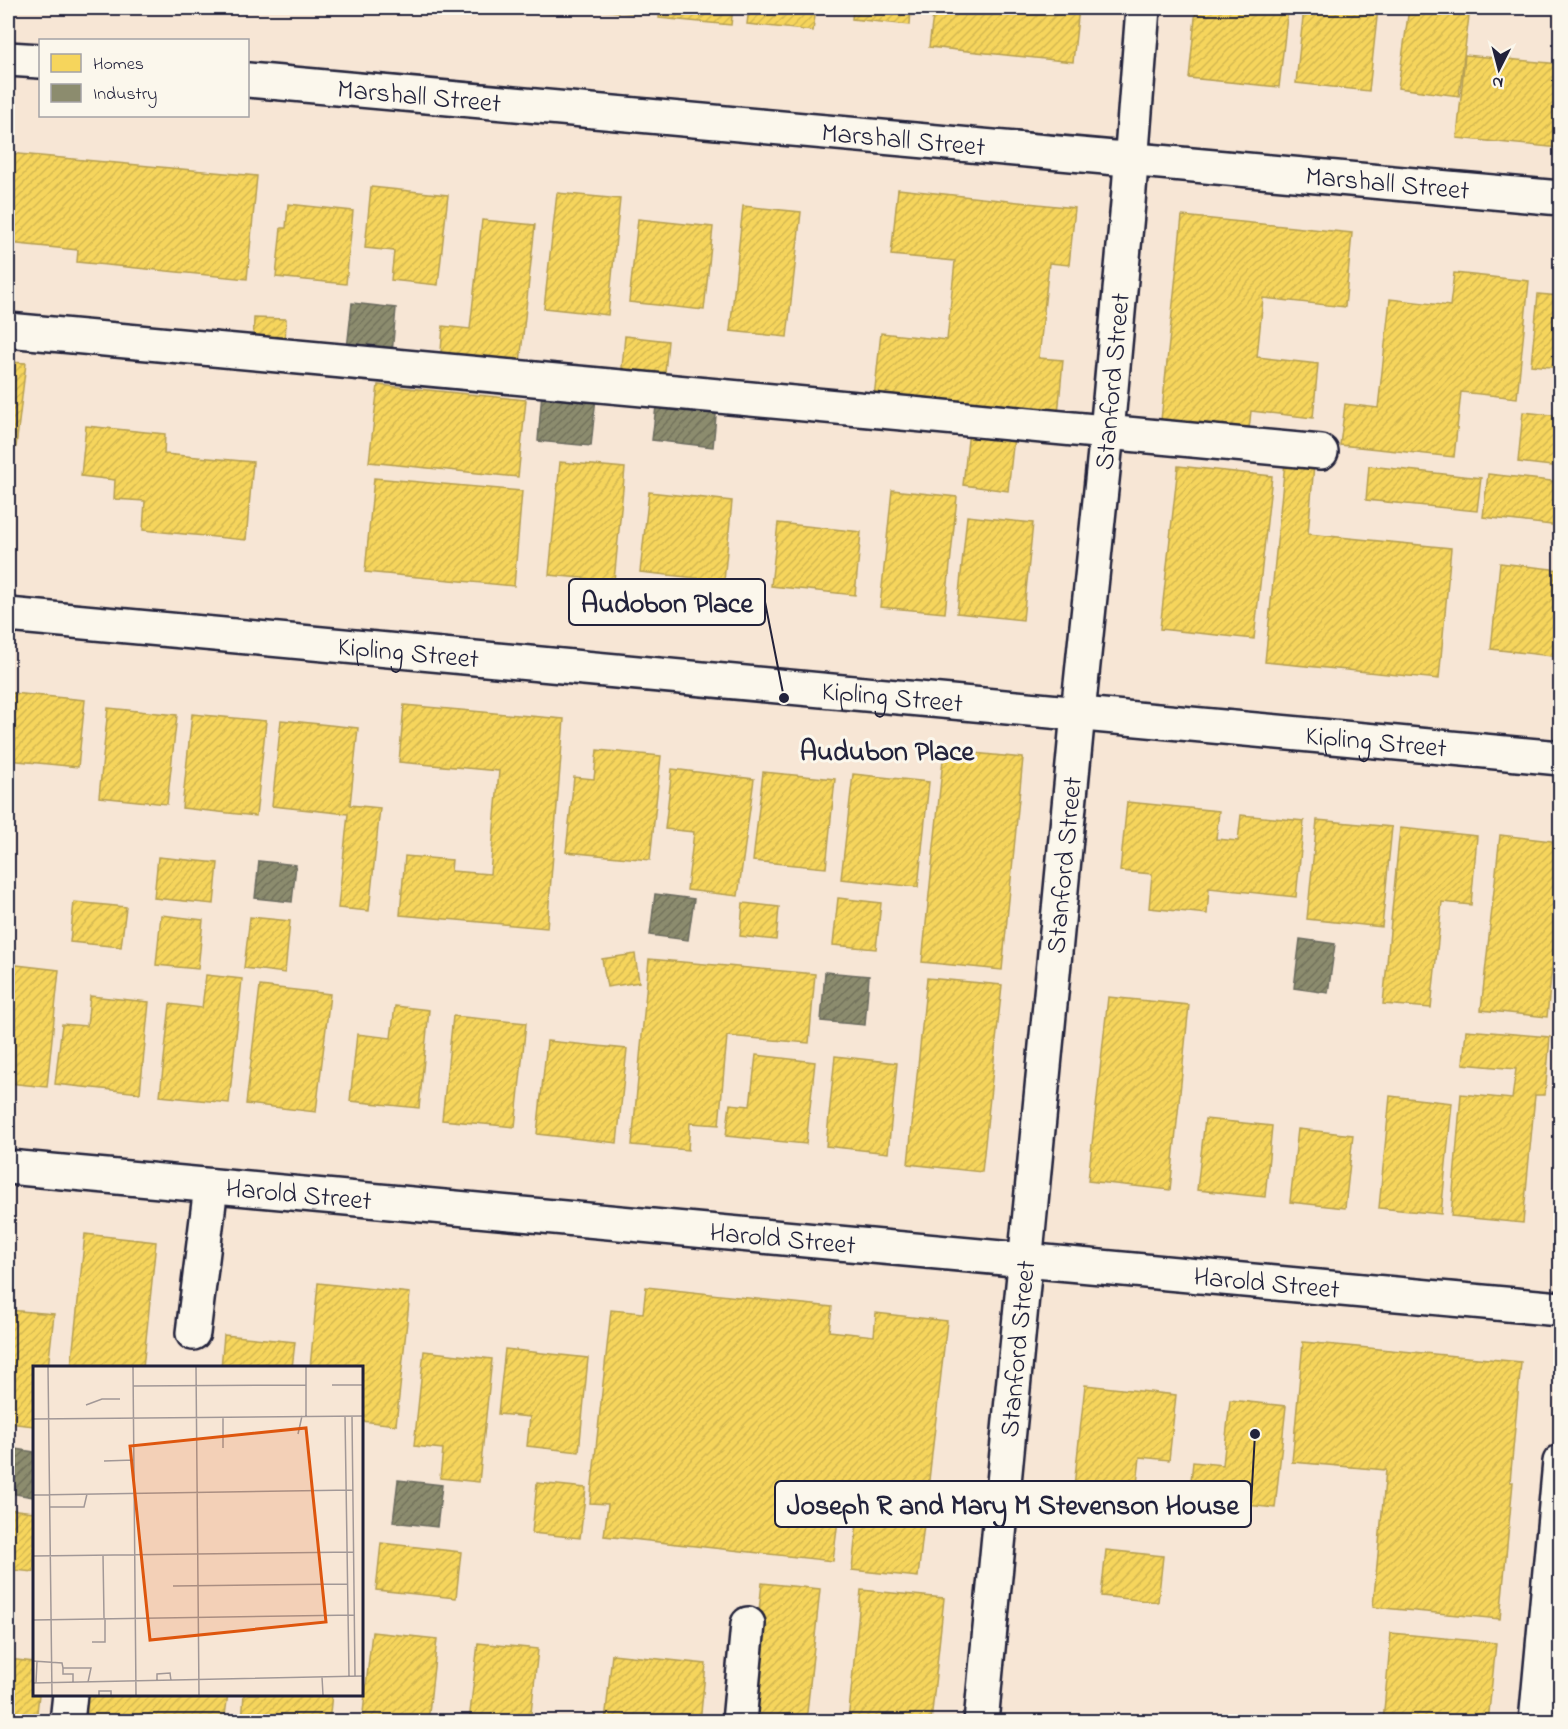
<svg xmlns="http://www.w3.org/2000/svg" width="1568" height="1729" viewBox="0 0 1568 1729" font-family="'Indie Flower',sans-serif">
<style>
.homes{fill:url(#homes-hatch);stroke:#b69f52;stroke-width:1.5}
.industry{fill:url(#industry-hatch);stroke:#6c6c5f;stroke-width:1.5}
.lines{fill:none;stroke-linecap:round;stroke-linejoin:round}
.minor-casing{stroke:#22223b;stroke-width:38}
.minor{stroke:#fbf7ec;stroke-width:33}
.labels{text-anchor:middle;stroke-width:6;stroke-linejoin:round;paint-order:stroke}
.street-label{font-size:27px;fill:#22223b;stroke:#fbf7ec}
.neighbourhood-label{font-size:28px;font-weight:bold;fill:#22223b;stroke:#fbf7ec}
.inset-road{fill:none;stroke:#a29897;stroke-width:1.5}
.view{fill:#de560e;fill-opacity:0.15;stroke:#de560e;stroke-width:3}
.inset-edge{fill:none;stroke:#22223b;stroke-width:3}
.leader{fill:none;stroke:#22223b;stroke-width:2}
.callout-dot{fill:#22223b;stroke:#fbf7ec;stroke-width:2}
.callout{fill:#fbf7ec;stroke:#22223b;stroke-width:2}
.callout-label{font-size:28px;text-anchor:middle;font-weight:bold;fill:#22223b}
</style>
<defs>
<pattern id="homes-hatch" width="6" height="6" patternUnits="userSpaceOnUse" patternTransform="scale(1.5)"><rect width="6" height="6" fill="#f6d55c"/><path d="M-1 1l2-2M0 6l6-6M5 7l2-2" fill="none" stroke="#d3b751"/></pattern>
<pattern id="industry-hatch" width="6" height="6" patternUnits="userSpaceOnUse" patternTransform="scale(1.5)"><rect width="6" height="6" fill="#8c8c6e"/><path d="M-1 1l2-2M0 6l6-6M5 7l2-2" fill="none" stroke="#72725c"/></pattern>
</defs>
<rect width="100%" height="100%" fill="#f7e6d5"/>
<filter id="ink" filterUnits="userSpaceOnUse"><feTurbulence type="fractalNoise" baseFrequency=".0167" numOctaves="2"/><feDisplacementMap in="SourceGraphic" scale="12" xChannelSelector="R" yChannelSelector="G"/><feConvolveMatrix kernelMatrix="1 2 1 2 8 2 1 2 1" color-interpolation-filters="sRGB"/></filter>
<g filter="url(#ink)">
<!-- homes -->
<path class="homes" d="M488,8H553V14Z
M576,8H642L641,14Z
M660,8H733L731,25L659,18Z
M749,8H816L813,31L747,24Z
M853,8H911L910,25L852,19Z
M934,8H1079L1073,62L929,47Z
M1196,8H1288L1279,87L1189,78Z
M1304,8H1378L1369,91L1296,83Z
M1409,8H1470L1459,96L1398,88Z
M1465,55L1560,64V148L1457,138Z
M8,153L257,176L247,279L77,262L78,250L8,243Z
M371,187L448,195L438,285L391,280L394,251L365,248Z
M898,189L1075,208L1069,265L1049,263L1039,358L1063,360L1057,426L873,407L881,333L947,340L955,261L891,255Z
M557,193L620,199L608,315L544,308Z
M288,204L353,211L346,284L276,277L281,228H286Z
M743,206L801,212L787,337L730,331Z
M1182,216L1352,233L1345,307L1263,298L1257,357L1318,364L1313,418L1251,411L1248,439L1160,430Z
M638,219L713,227L704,310L629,302Z
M482,220L535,225L519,372L440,364L443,326L470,329Z
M1454,273L1529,281L1517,398L1461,392L1454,457L1340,445L1345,404L1378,408L1390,299L1450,306Z
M1538,294L1560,296V368L1531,365Z
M254,318L286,319L285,343L253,342Z
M625,336L668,341L664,383L621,378Z
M8,362L26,363L16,447L8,446Z
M378,385L526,400L518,477L369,462Z
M1523,412L1560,416V467L1518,462Z
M86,426L165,434L164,454L253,462L246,540L143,530L145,501L114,499L115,480L81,476Z
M969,431L1014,437L1008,491L963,485Z
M8,459L11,460L8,498Z
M560,462L625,468L614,581L549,575Z
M1285,462L1314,464L1308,534L1451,548L1439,679L1265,662Z
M1178,466L1272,476L1254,639L1160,629Z
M1369,466L1481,478L1477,511L1366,500Z
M1488,474L1560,482V526L1483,517Z
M374,478L522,491L514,586L365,572Z
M892,490L957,497L945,613L880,607Z
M649,492L732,501L724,581L640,572Z
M967,516L1033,523L1023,620L957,613Z
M778,523L861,532L855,595L771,586Z
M1500,563L1560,570V657L1491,649Z
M12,693L85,700L78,767L8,760V736Z
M404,705L564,719L547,928L400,915L405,856L452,860L451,871L490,874L499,771L399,762Z
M108,708L177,715L167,804L99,797Z
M192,714L266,721L256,816L182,808Z
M281,720L358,728L350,805L380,808L369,911L338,908L348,814L272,806Z
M597,750L661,756L650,860L566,852L574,777L594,779Z
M944,750L1023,758L1002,970L922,962Z
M672,769L754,779L738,896L687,890L694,832L665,829Z
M763,772L835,779L826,868L753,861Z
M853,774L929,782L918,887L841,879Z
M1127,802L1219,811L1216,839L1238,841L1241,815L1304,821L1296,897L1209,888L1207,914L1149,908L1152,874L1120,871Z
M1317,820L1392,827L1382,927L1307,919Z
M1400,828L1477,836L1471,905L1442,902L1431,1008L1383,1004Z
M1500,835L1560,842V886L1547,1017L1481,1010Z
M158,857L218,863L214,904L154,898Z
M838,898L881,903L876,949L833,945Z
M74,902L126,907L121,947L70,942Z
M743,903L779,907L776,940L740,936Z
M161,915L203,920L198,969L156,965Z
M250,917L290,921L285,973L244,968Z
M635,954L639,982L607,987L602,959Z
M649,959L815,974L809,1043L727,1036L719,1125L690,1123L688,1150L632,1145Z
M8,964L59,970L47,1087L8,1083Z
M206,975L242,979L229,1103L160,1096L170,1004L202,1008Z
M927,978L1002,985L982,1172L908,1164Z
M260,986L330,994L316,1112L246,1104Z
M90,996L149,1002L140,1093L55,1084L62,1024L87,1026Z
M1108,997L1189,1005L1170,1190L1088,1181Z
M395,1006L429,1010L419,1108L350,1101L357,1034L391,1038Z
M453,1016L526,1023L515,1127L442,1120Z
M1466,1030L1550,1037L1545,1095H1535L1523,1223L1451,1216L1461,1094L1512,1099L1516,1069L1463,1064Z
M547,1041L627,1049L617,1143L537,1134Z
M756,1055L815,1062L806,1144L726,1136L730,1104L750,1106Z
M835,1056L897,1063L888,1153L826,1146Z
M1390,1096L1452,1103L1441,1214L1379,1208Z
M1205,1119L1272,1126L1265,1197L1197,1190Z
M1298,1129L1353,1135L1345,1208L1290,1202Z
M85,1234L156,1242L143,1368H71Z
M318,1283L410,1293L396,1425L362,1421V1368H310Z
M646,1287L832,1307L829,1331L874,1336L876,1313L947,1321L918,1577L852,1570L857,1522L838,1520L833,1561L604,1536L608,1504L590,1503L611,1310L643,1313Z
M8,1310L54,1314L48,1368H34V1426L8,1423Z
M224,1335L295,1342L292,1368H221Z
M1303,1342L1521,1362L1510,1482H1513L1500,1619L1373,1607L1386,1470L1292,1462Z
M505,1349L588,1358L579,1452L527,1446L530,1417L498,1414Z
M424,1351L492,1359L479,1482L440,1478L443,1449L414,1446Z
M1085,1385L1176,1395L1169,1460L1140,1457L1134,1512L1072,1505Z
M1230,1400L1286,1406L1275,1508L1189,1499L1193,1462L1223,1465Z
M537,1483L586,1488L580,1538L532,1533Z
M8,1509L34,1512V1572L14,1570L8,1628Z
M381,1543L461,1552L456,1598L376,1590Z
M1106,1550L1163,1556L1158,1602L1101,1596Z
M762,1583L820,1589L806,1722H747Z
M861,1590L944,1598L931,1722H848Z
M372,1632L437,1639L428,1722H362Z
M1391,1633L1496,1643L1488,1722H1383Z
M478,1643L538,1649L530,1722H469Z
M612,1654L706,1664L700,1722H605Z
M8,1659L34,1662V1694H39L36,1722H8Z
M79,1694H228L224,1722H76Z
M244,1694H332L329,1722H242Z"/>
<!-- industry -->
<path class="industry" d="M352,303L396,308L392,354L347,349Z
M542,392L596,397L591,446L538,441Z
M657,398L717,405L713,447L652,440Z
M259,861L296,865L292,902L255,898Z
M655,894L694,899L688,940L650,935Z
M1300,939L1335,944L1328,993L1294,988Z
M825,972L869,976L865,1025L821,1021Z
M15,1449L34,1452V1497L9,1493Z
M398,1480L442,1485L437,1527L393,1522Z"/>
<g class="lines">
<!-- minor casing -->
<g class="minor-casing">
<g id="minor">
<path d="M8,59L40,61"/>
<path id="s1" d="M248,80L1560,198"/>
<path d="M8,330L1321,452"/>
<path id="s2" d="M8,615L1560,758"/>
<path id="s3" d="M8,1167L1560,1309"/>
<path d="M193,1333L211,1186"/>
<path d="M67,1722L70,1694"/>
<path d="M739,1722L748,1624"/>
<path id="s4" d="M981,1722L1078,713L1107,432L1128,203L1143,8"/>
<path d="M1536,1722L1560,1462"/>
</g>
</g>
<!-- minor -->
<use href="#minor" class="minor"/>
</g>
</g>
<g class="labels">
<!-- street labels -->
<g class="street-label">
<text dy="9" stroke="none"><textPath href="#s1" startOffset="172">Marshall Street</textPath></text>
<text dy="9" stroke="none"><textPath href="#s1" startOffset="658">Marshall Street</textPath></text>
<text dy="9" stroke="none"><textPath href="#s1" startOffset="1144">Marshall Street</textPath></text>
<text dy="9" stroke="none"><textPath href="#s4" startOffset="1347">Stanford Street</textPath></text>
<text dy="9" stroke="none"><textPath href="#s2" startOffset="402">Kipling Street</textPath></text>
<text dy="9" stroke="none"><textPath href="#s2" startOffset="888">Kipling Street</textPath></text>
<text dy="9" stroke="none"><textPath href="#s2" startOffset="1374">Kipling Street</textPath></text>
<text dy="9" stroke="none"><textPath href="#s4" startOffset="861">Stanford Street</textPath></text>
<text dy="9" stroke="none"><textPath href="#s3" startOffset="292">Harold Street</textPath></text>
<text dy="9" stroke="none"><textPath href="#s3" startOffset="778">Harold Street</textPath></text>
<text dy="9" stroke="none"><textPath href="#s3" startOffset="1264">Harold Street</textPath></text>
<text dy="9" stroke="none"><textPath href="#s4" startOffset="375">Stanford Street</textPath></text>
</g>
<!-- neighbourhood labels -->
<g class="neighbourhood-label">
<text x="887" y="760">Audubon Place</text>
</g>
</g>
<!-- overview -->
<g transform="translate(33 1366)">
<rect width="330" height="330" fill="#f7e6d5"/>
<path class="inset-road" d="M15,1L19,329M100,1L103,329M163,1L166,329M273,1V50M299,19H330M100,20L273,19M53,39L69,33H87M312,50L316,310M319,50L322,310M190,51V82M0,53L330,50M265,68L269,50M71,95L101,94M0,129L320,124M17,141H51L54,128M70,189L71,252M0,190L321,186M140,220L314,218M0,254L322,249M59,276H72V252M0,295L29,297L30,302H58L55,316M30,302V308H40V316M289,311L290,329M124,315V308L137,307L138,315M0,317L330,310M3,317L4,295M66,329V325H78V329"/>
<path class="view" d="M273,62L293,256L117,274L97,80Z"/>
<rect width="330" height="330" class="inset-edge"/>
</g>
<!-- callouts -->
<path class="leader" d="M784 698L765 602M1255 1434L1251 1504"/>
<g class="callout-dot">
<circle cx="784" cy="698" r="6"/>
<circle cx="1255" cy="1434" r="6"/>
</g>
<g class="callout">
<rect x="569" y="579" width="196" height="46" rx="6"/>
<rect x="775" y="1481" width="476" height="46" rx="6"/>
</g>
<g class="callout-label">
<text x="667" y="612">Audobon Place</text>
<text x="1013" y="1514">Joseph R and Mary M Stevenson House</text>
</g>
<!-- margin -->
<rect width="1568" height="1729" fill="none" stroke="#fbf7ec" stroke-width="30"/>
<rect x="15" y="15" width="1538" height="1699" fill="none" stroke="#22223b" stroke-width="2" filter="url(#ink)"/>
<!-- legend -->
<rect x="39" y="39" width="210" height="78" fill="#fbf7ec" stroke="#a4a2a5" stroke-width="1.5"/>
<rect x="51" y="54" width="30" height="18" fill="#f6d55c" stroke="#a4a2a5" stroke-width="1.5"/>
<text x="93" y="69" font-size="18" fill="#22223b">Homes</text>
<rect x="51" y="84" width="30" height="18" fill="#8c8c6e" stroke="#a4a2a5" stroke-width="1.5"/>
<text x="93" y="99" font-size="18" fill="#22223b">Industry</text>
<!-- north arrow -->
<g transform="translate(1499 69) rotate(186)" stroke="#fbf7ec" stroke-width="4.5" paint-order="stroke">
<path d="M0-4.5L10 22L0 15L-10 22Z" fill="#22223b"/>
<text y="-9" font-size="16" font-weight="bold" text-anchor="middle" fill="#22223b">N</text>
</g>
</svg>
